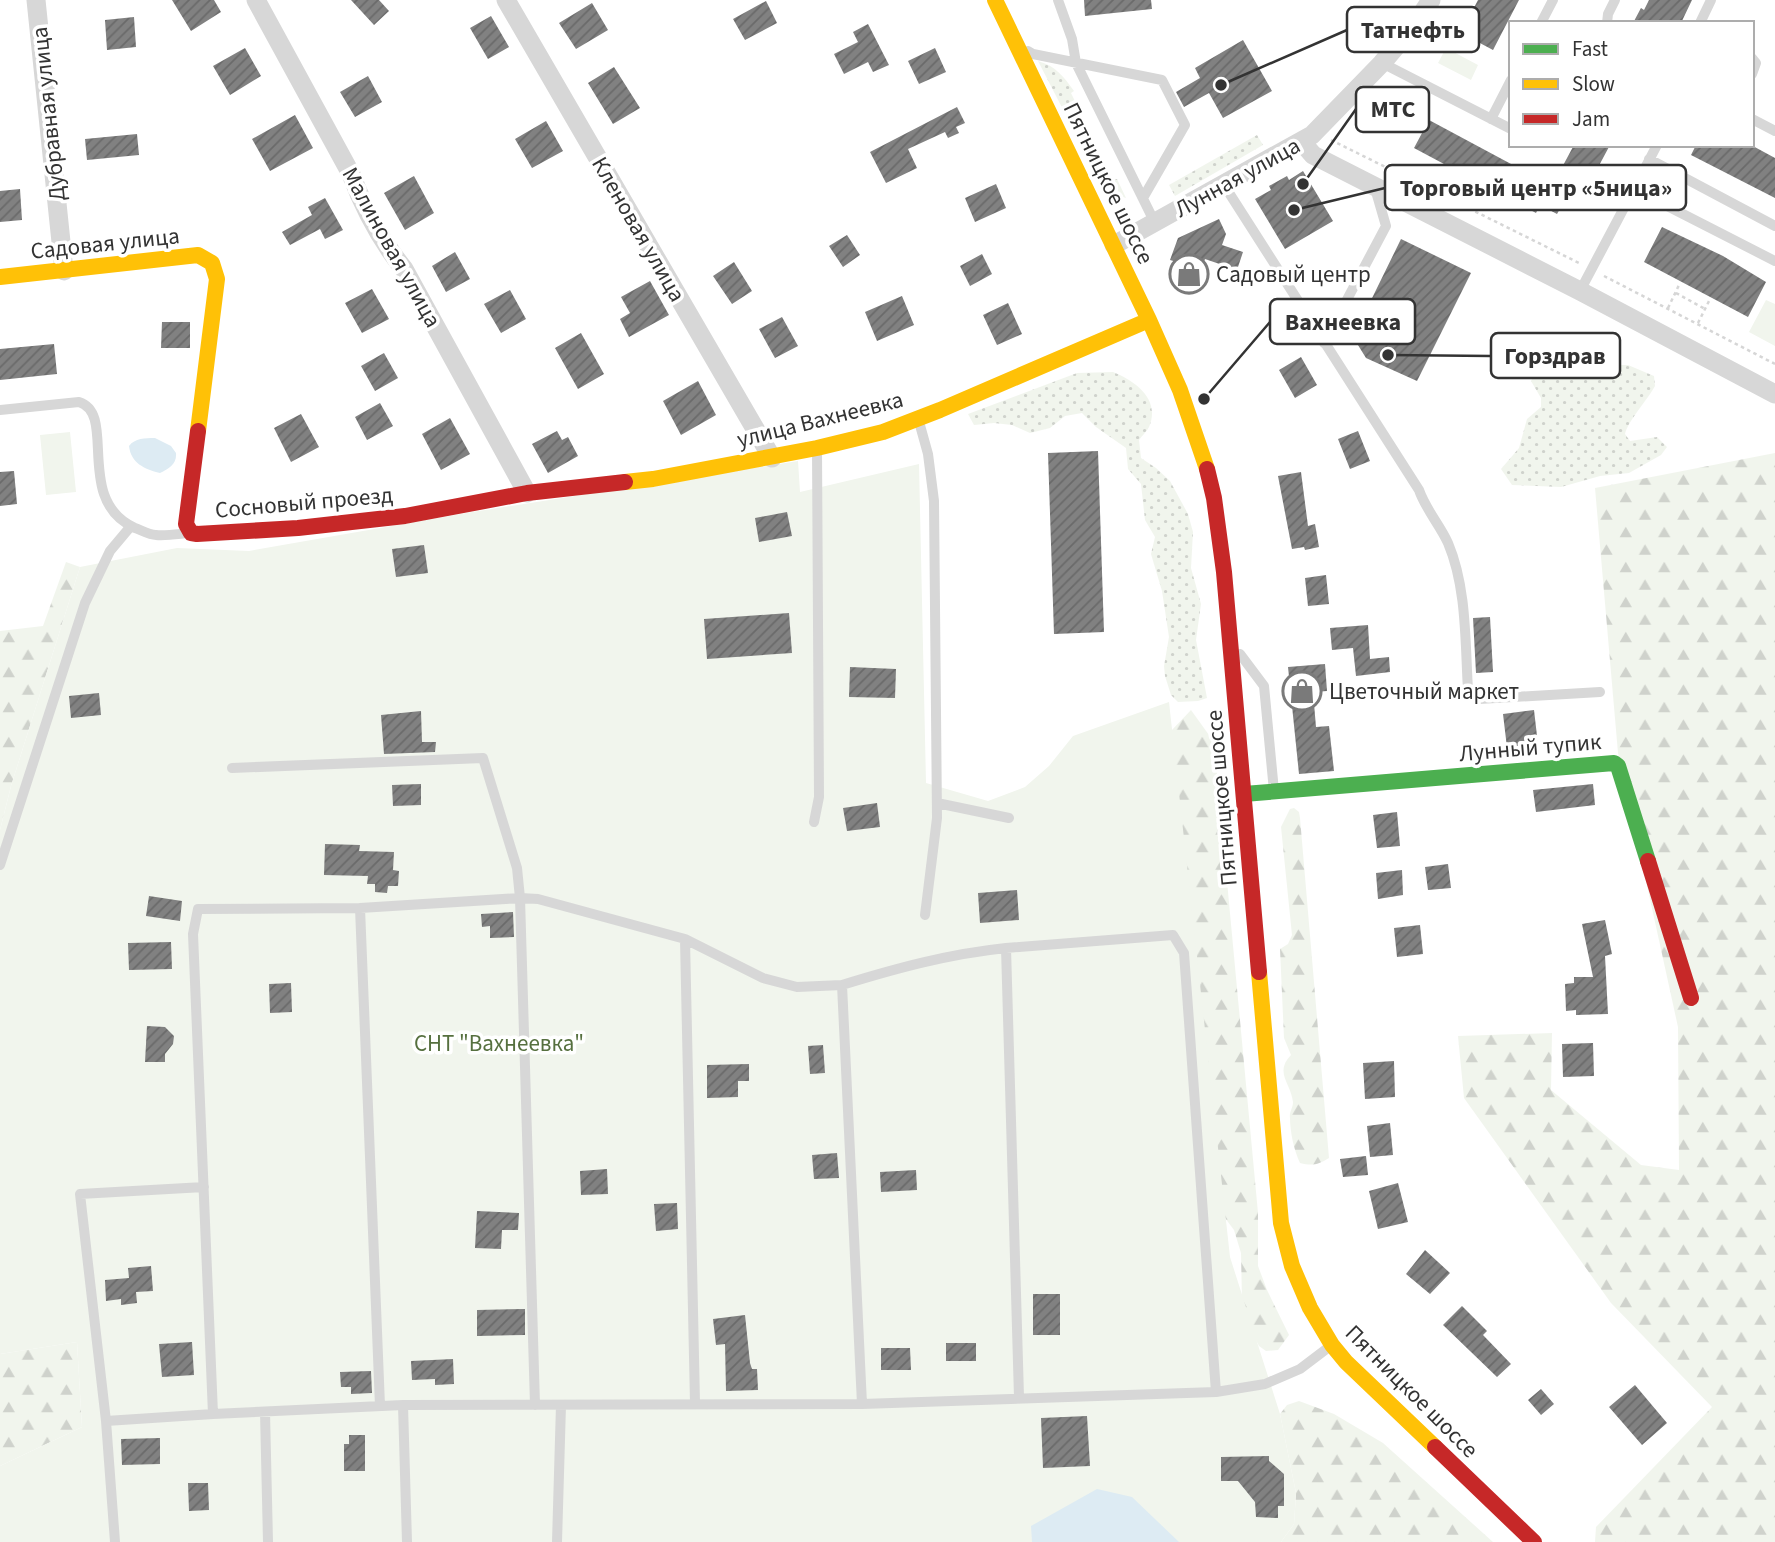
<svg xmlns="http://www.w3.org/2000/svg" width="1775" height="1542" viewBox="0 0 1775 1542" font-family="'Source Sans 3',sans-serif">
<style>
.grass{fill:url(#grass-dots)}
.forest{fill:url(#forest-firs)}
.green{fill:#f1f5ed}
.water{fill:#ddebf3}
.building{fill:url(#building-hatch)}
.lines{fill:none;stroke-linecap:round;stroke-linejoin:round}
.path{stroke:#d6d6d6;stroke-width:2.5;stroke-dasharray:3.5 3.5;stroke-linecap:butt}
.lane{stroke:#d7d7d7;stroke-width:10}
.street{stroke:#d7d7d7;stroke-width:19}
.fast{stroke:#4caf50;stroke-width:16}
.slow{stroke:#ffc107;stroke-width:16}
.jam{stroke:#c62828;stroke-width:16}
.labels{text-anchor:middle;stroke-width:7;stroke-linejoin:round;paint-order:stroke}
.street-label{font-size:23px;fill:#333;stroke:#fff}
.poi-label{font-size:23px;fill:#333;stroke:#fff;text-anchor:start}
.park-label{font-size:23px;fill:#56703f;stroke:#fff}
.leader{fill:none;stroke:#333;stroke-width:2.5}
.callout-dot{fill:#333;stroke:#fff;stroke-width:2.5}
.callout{fill:#fff;stroke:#333;stroke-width:2.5}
.callout-label{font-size:24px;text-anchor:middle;font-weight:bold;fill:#333}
</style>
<defs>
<pattern id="grass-dots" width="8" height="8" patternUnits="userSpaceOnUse" patternTransform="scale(1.75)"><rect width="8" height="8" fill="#f1f5ed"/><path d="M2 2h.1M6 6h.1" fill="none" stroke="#cfd2cc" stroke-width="1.8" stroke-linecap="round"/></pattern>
<pattern id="forest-firs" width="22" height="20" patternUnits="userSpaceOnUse" patternTransform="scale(1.75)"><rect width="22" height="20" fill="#f1f5ed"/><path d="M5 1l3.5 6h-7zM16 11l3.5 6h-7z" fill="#cfd2cc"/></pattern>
<pattern id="building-hatch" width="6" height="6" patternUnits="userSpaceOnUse" patternTransform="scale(1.75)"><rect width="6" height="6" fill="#818181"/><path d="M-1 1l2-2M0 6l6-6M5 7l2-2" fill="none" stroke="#6a6a6a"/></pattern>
</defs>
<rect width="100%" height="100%" fill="#fff"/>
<!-- grass -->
<path class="grass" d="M1038,61C1056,66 1064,77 1074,91L1071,93L1113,180L1117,179L1126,198L1105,191Z
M1257,135L1263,145L1175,196L1169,185Z
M1563,349L1573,350C1582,359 1582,371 1594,378L1619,365H1628L1654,376L1655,386C1648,399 1628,421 1625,434L1630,441L1657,437L1667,447L1661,455L1629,473L1600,476L1561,487L1512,485L1501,469L1519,448L1527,419L1541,407V398L1531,381C1539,366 1555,364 1563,349Z
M1113,372C1135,381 1161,399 1149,427C1147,431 1142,436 1139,440L1141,458L1156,468L1170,481L1188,514L1193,532L1191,568L1201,604L1196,640L1207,698L1198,701L1178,702L1171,695L1165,676L1164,666L1169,637L1162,591L1151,554L1155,537L1145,520L1141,484L1128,469L1126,448L1096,427L1082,413L1065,416L1050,428L1030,433L1012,425L994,423L974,425L968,414L1077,373Z"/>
<!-- forest -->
<path class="forest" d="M1775,453V1542H1595L1596,1527L1712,1407L1611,1303L1464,1098L1458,1036L1552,1033L1551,1090L1641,1165L1679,1170L1678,1027L1618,753L1595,488Z
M66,562L80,567L11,786L0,830V631L43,626Z
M1191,710L1214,742L1258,1213V1266L1267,1290L1289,1335L1278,1350L1266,1351L1259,1346L1248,1325L1242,1301L1241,1253L1234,1230L1219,1210L1171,731Z
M1294,808L1299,812L1300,818L1329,1158C1318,1165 1312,1166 1300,1163C1294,1150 1290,1132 1290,1118C1289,1112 1293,1108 1293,1102C1291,1083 1274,1073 1291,1055L1284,1038L1280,949L1288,944L1292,935L1281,827L1290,809Z
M77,1342L82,1427L0,1466V1354Z
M1299,1401L1334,1414L1383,1443L1493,1542H1281L1294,1524L1296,1493L1280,1414L1287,1405Z"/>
<!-- green -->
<path class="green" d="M1446,48L1478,65L1471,80L1438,63Z
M1766,300L1775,304V346L1749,332Z
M70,432L76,492L46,495L40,435Z
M798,461L800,492L919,464L926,783L988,801L1025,787L1049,766L1073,736L1169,702L1230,1257L1280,1414L1296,1493L1294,1524L1281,1542H0V1466L82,1427L77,1342L0,1354V830L11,786L80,567L177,548L249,551L466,513Z"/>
<!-- water -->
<path class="water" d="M155,438L171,446L176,453C177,464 169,469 160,473C144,469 131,463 129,446C135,438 145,438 155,438Z
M1097,1489L1132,1497L1179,1542H1032L1031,1526Z"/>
<!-- building -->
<path class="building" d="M172,0H214L221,12L191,31Z
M351,0H379L389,11L374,25Z
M1084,0H1151L1152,9L1085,16Z
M1478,0H1519L1493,50L1461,33Z
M1649,0H1692L1681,23H1633L1641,8L1644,10Z
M766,1L777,23L745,40L733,19Z
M592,3L608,30L576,49L559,23Z
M491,16L509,47L488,59L470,28Z
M134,17L136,47L107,50L105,20Z
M868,24L889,65L873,72L868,62L844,74L834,54L858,42L853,32Z
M1243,40L1272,91L1223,118L1209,93L1184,107L1176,92L1200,78L1195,68Z
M245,48L261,76L230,95L213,66Z
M935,48L946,72L919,84L908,61Z
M614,67L640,108L613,124L588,83Z
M368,76L382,102L355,117L340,92Z
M957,107L965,123L956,127L959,133L948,138L945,132L908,149L917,168L886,183L870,152Z
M295,115L313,148L270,171L252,139Z
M1429,120L1552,186L1574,145H1610L1580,201L1568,195L1557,214L1540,205L1536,213L1414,148Z
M546,121L563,151L532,168L515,139Z
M137,134L139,155L87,160L85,139Z
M1696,145H1751L1775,158V198L1691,155Z
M1303,171L1333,221L1285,249L1255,199L1271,190L1269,186L1287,176L1289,180Z
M414,176L434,213L405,230L384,193Z
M996,184L1006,208L975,222L965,198Z
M20,189L22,220L0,222V191Z
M325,198L343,230L325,239L320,229L290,245L282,232L312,215L308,207Z
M1219,219L1226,234L1222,245L1243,252L1237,270L1205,259L1201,270L1197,269L1193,281L1176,275L1180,263L1170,260L1178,238Z
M1662,227L1723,256L1766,282L1748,317L1644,262Z
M847,235L860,255L843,267L829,246Z
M1401,239L1471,273L1417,381L1366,358L1353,337Z
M455,252L470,279L446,292L432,266Z
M982,254L992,274L970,286L960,266Z
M734,262L752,291L732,304L713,276Z
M650,281L669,315L629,337L620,319L630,313L621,297Z
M372,289L389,319L362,333L345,303Z
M510,290L526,319L501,333L484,304Z
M902,296L914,325L877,341L865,312Z
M1008,303L1022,334L997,345L983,315Z
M782,317L798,346L775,358L759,329Z
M162,322H190V348H161Z
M581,333L604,374L578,389L555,348Z
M54,344L57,374L0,380V349Z
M384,353L398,378L375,391L361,366Z
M1301,357L1317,385L1295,398L1279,370Z
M698,381L716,415L681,435L663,401Z
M380,403L393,426L367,440L355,417Z
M301,414L319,447L291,462L274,428Z
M450,418L470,454L441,470L422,434Z
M557,431L562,440L568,437L578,456L548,473L532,444Z
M1358,431L1370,461L1350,469L1338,439Z
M1098,451L1104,632L1054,634L1048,453Z
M14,471L17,504L0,506V472Z
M1301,472L1308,526L1315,524L1319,547L1305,550L1304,547L1292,549L1278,476Z
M787,512L792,536L759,542L755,518Z
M424,545L428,573L396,577L392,549Z
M1326,575L1329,604L1308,606L1305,578Z
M789,613L792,653L707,659L704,619Z
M1490,617L1493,672L1476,673L1473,618Z
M1368,625L1370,659L1389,657L1390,672L1356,676L1353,648L1332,650L1330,628Z
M1325,664L1327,691L1313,692L1316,727L1329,726L1334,771L1299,774L1288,667Z
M850,667L896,669L895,698L849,697Z
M99,693L101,715L71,718L69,696Z
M1534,710L1539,753L1508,756L1503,714Z
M421,711L422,742H436L435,752L384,754L381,715Z
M421,784V805L393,806L392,785Z
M1593,784L1595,805L1536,812L1533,790Z
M877,803L880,827L847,831L843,808Z
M1397,812L1400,846L1377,848L1373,815Z
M325,844L360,845L359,851L394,852L393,870L399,871L398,886H388L387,893L375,892V884H367L368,876L324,875Z
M1448,864L1451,888L1428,890L1425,867Z
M1402,870L1403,895L1378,899L1376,873Z
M1017,890L1019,920L980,923L978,893Z
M149,896L182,901L180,921L146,916Z
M513,912L514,937L490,938V926L482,927L481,914Z
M1605,920L1612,954L1605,956L1608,1014L1576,1015V1010L1566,1011L1565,984L1574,983V977H1593L1582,924Z
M1420,925L1423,954L1397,957L1394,928Z
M171,942L172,969L129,970L128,943Z
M291,983L292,1012L270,1013L269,984Z
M147,1026L165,1027L174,1036L173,1044L165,1054V1062H145Z
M1593,1043L1594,1076L1563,1077L1562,1044Z
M823,1045L825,1073L810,1074L808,1046Z
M1394,1061L1395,1097L1365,1099L1363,1063Z
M749,1064V1081H738V1097L707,1098V1065Z
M1390,1123L1393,1155L1370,1157L1367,1126Z
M837,1153L839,1178L814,1179L812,1155Z
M1366,1156L1368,1175L1343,1177L1340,1159Z
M607,1169L608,1194L581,1195L580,1171Z
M916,1170L917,1190L881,1192L880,1172Z
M1398,1183L1408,1222L1378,1229L1369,1191Z
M677,1203L678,1229L656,1231L654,1204Z
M477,1211L519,1213L518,1230H502L501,1249L475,1248Z
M1425,1250L1450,1273L1430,1294L1406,1274Z
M151,1266L153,1291L136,1292L137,1303L121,1305V1299L106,1301L105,1280L129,1278L128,1268Z
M1033,1294H1060V1335H1033Z
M1462,1306L1487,1331L1483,1335L1511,1364L1497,1377L1443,1325Z
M525,1309V1335L477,1336V1310Z
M745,1315L750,1363L752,1369H757L758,1390L726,1391L725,1344L716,1345L713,1319Z
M192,1342L194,1375L162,1377L159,1344Z
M946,1343H976V1361H946Z
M881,1348H910L911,1370H881Z
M453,1359L454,1384L435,1385V1379L412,1380L411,1361Z
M371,1371L372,1393L351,1394V1387H341L340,1372Z
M1635,1385L1667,1423L1642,1445L1609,1407Z
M1541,1389L1554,1404L1541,1415L1528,1400Z
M1087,1416L1090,1466L1043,1468L1041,1418Z
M349,1435H365V1471H344V1444H349Z
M160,1438V1464L122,1465L121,1439Z
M1269,1456V1461L1284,1474V1506H1278V1518L1256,1517L1255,1502L1238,1481H1221V1457Z
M188,1483H208L209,1510L189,1511Z"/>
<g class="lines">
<!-- path -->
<path class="path" d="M1331,140L1579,263
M1604,276L1775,364
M1676,293L1705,309
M1668,308L1680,283
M1698,323L1710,299"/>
<!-- lane -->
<path class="lane" d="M1058,0L1072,39L1076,63L1155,223
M1541,23L1553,0
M1607,23L1608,14L1615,0
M1700,23L1711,0
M1028,51L1033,54L1162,80L1185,125L1143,198
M1752,58L1756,63L1752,74
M1382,63L1511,129
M1491,119L1511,80
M1752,119L1775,131
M1649,159L1775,226
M1224,185L1419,490C1426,510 1440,525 1448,543C1467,588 1465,642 1468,690L1479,699L1600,692
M1634,189L1657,145
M1580,291L1634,189L1775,261
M1324,343L1386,226L1375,188
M0,410L79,402C118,414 73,500 135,528C141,530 149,535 156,535C166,536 178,534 189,533
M918,418L928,454L934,501L937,818L925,915
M1240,654L1264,686L1274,791
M232,768L483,758L517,868L520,898L360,908L380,1406
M937,803L1009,818
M814,822L819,797L817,448
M0,865L85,603L110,551L131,526
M1019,1397L1006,948L1173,935L1184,953L1216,1392
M695,1403L685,939L763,978L797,987L842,985
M862,1404L842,985C897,968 949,954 1006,948
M403,1405L407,1542
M535,1405L520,898L538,899L685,939
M265,1412L268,1542
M213,1414L193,934L198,909L360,908
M106,1421L213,1414L403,1405L862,1404L1216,1392L1265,1384L1300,1369L1329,1347
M115,1542L106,1421L80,1194L204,1187
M557,1542L561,1405"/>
<!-- street -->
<path class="street" d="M36,0L64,271
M256,0L351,174C363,206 382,242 404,269L527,493
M506,0L772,458
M1302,142L1313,155L1580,291L1775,394
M1114,245L1312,135L1382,63L1415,24L1431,0"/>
<!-- fast -->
<path class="fast" d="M1244,794L1614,763L1618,766L1648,861"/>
<!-- slow -->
<path class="slow" d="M995,0L1149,320L1180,390L1207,469
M0,277L198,255L212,263L217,279L198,431
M625,482L653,479L817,448L883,432L940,410L1149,320
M1259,972L1281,1223L1292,1266L1310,1308L1332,1345L1346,1362L1435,1447"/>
<!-- jam -->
<path class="jam" d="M198,431L186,524L191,533L197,534L298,528L405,516L527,493L625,482
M1207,469L1214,498L1224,572L1259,972
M1648,861L1691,998
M1435,1447L1534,1542"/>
</g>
<!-- icons -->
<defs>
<g id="shop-ring" transform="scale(2.0125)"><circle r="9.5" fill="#fff" stroke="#7a7a7a" stroke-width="1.5"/><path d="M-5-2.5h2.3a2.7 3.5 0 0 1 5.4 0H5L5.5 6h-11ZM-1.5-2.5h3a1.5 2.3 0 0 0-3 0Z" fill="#7a7a7a"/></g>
</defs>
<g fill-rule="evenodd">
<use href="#shop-ring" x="1189" y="274"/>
<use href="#shop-ring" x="1302" y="691"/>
</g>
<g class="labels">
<!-- street labels -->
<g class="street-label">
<text transform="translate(48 114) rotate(-96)" y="8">Дубравная улица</text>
<text transform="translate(1237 177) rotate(-29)" y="8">Лунная улица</text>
<text transform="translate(1109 183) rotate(64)" y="8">Пятницкое шоссе</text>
<text transform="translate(639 229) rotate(60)" y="8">Кленовая улица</text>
<text transform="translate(105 243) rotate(-6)" y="8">Садовая улица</text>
<text transform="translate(392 247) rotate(61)" y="8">Малиновая улица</text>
<text transform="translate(820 419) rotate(-14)" y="8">улица Вахнеевка</text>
<text transform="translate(304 502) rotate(-5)" y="8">Сосновый проезд</text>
<text transform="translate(1530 747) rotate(-5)" y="8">Лунный тупик</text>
<text transform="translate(1221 798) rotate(-95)" y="8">Пятницкое шоссе</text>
<text transform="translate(1412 1391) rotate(45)" y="8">Пятницкое шоссе</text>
</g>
<!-- poi labels -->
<g class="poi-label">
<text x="1216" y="282">Садовый центр</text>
<text x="1329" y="699">Цветочный маркет</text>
</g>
<!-- park labels -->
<g class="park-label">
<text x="499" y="1051">СНТ "Вахнеевка"</text>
</g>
</g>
<!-- callouts -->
<path class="leader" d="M1221 85L1347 30M1303 184L1356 109M1294 210L1385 188M1204 399L1270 322M1388 355L1491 356"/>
<g class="callout-dot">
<circle cx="1221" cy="85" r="7"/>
<circle cx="1303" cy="184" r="7"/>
<circle cx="1294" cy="210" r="7"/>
<circle cx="1204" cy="399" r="7"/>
<circle cx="1388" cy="355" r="7"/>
</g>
<g class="callout">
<rect x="1347" y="7" width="132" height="45" rx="7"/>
<rect x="1356" y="87" width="73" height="45" rx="7"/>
<rect x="1385" y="165" width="301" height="45" rx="7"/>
<rect x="1270" y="299" width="145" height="45" rx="7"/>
<rect x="1491" y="333" width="129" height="45" rx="7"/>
</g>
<g class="callout-label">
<text x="1413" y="38">Татнефть</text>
<text x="1393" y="117">МТС</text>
<text x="1536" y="196">Торговый центр «5ница»</text>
<text x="1343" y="330">Вахнеевка</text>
<text x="1555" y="364">Горздрав</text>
</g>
<!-- legend -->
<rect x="1509" y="21" width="245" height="126" fill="#ffffff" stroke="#adadad" stroke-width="2"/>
<rect x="1523" y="44" width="35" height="10" fill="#4caf50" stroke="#adadad" stroke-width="2"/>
<text x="1572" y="56" font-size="21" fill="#333333">Fast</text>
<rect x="1523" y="79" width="35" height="10" fill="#ffc107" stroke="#adadad" stroke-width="2"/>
<text x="1572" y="91" font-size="21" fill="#333333">Slow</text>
<rect x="1523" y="114" width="35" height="10" fill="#c62828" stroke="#adadad" stroke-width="2"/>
<text x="1572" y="126" font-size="21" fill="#333333">Jam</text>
</svg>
